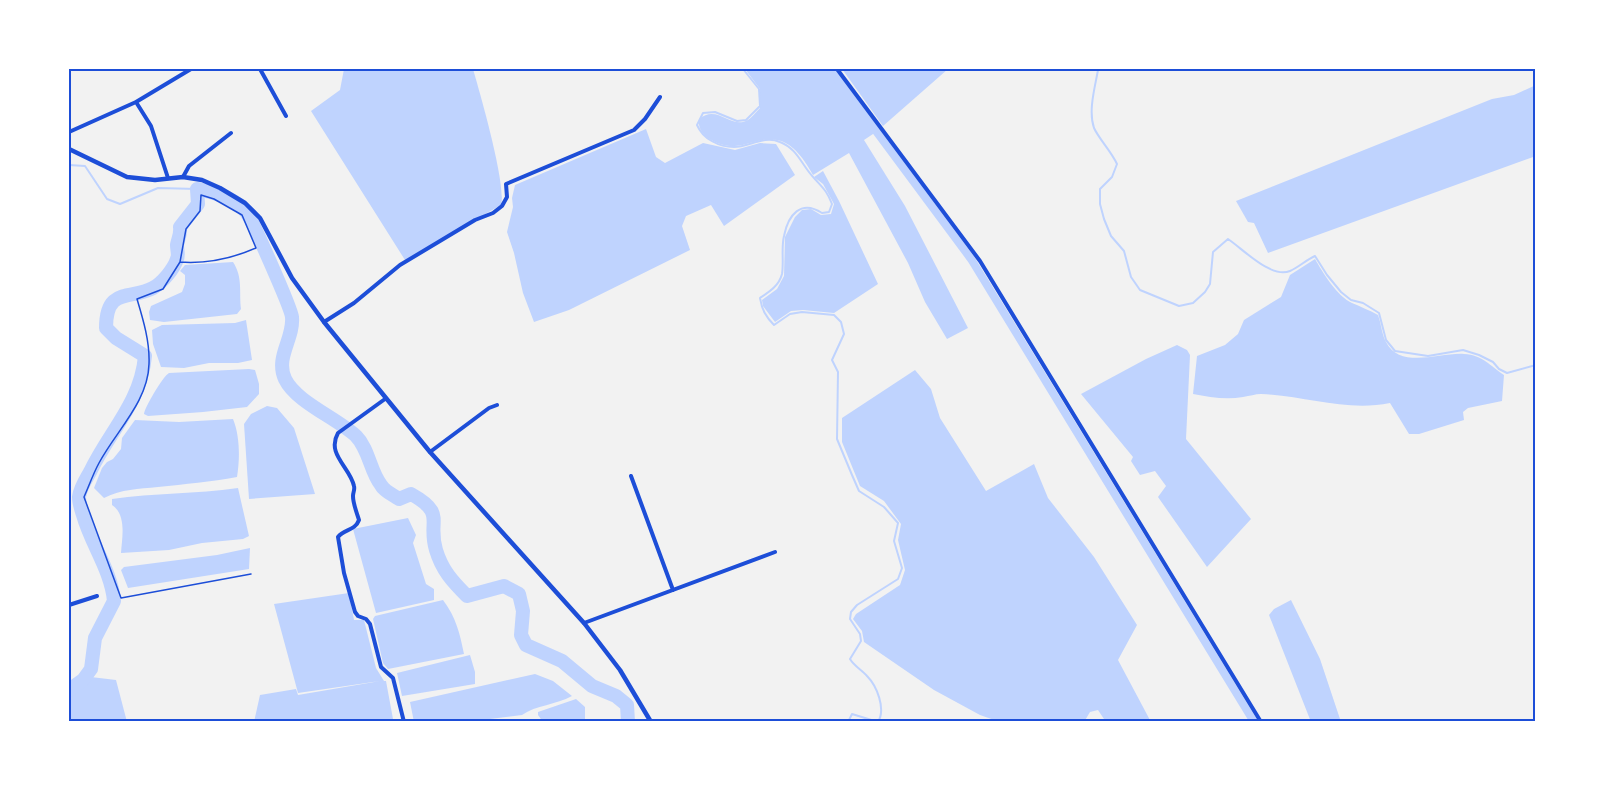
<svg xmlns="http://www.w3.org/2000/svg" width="1605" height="791" viewBox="0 0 1605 791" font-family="Raleway,sans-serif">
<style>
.water{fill:#bfd3fe}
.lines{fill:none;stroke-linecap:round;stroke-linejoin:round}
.stream{stroke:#bfd3fe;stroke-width:2}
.canal{stroke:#bfd3fe;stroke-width:8}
.river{stroke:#bfd3fe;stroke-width:14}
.path{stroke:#1d4ed8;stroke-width:1.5}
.minor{stroke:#1d4ed8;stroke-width:4}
.tertiary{stroke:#1d4ed8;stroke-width:4.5}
.neatline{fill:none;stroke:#1d4ed8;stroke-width:2}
</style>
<rect width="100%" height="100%" fill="#f2f2f2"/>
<!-- water -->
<path class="water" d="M344,69H473C480,93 507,186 501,205L405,260L311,111L340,90Z
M745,69H828L876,132L864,140L905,206L968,328L947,339L925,302L908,263L849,153L813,175C805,161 794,143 777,140C761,137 750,145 735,146C720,147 696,136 699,119C717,104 730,128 746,121C751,119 756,112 760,108V89Z
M842,69H948L883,126Z
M1536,85V156L1268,253L1254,223L1248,222L1236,201L1492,99L1514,95Z
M646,129L656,157L665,163L703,143L735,150L760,143L776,144L795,175L724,226L711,205L686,216L682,226L690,250L569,310L534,322L523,293L514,253L507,232L513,207L512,198L515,185Z
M823,171L839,201L878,284L834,313L803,310L791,311L775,322L763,306L762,300L777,289L784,276L785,237L795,217L802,210L811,209L821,215L831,214L834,204L823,184L814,177Z
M1315,259C1323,273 1337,296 1352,303C1361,307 1369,310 1378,315C1381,323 1382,335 1386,342C1400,370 1441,352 1464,354C1483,355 1490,366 1504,375L1502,401L1468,408L1463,412L1464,420L1419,434H1409L1390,403C1347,412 1305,396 1261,394C1255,394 1250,396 1243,397C1226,400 1209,397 1193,394L1197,356L1225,345L1238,334L1244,320L1281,297L1290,275Z
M233,262C243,277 239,292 241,309L237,314L164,322L150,320L149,312L151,306L182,292L185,284V275L180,271L185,265Z
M246,320L252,360L238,363H209L184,368L161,367L153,344L152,330L162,325L235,323Z
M1177,345L1187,350L1190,355L1186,439L1251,519L1207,567L1158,497L1166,486L1155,471L1140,475L1131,461L1133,457L1081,394L1146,359Z
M249,369L255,370L259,384V394L247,407L203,412L148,416L144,414C145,407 163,376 169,373Z
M915,370L931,389L940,418L986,491L1034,464L1048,498L1094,557L1137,625L1118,660L1151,722H1106L1098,710L1090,712L1084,722H1000L980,715L934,690L864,642L862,631L853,619L856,614L900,585L905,570L898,540L901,524L884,501L860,486L842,442V418Z
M267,406L277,408L294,428L315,494L249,499L244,424L251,414Z
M233,419C240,436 240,459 237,477C211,482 185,484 158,487C138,489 122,489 104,498L94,488L102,468L107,462L113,459L121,449L122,438L135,420L179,422Z
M238,488L249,536L243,539L202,543L169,550L121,553C122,538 127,515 112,505V499C154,493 196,494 238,488Z
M408,518L416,535L413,543L426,584L434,589V600L376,613L353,529Z
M250,548L249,569L128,588L121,570L124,567L217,555Z
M349,593L354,620H364L376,668L384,681H386L393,719L378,722H254L260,695L296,689L298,695L380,681L298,693L274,604Z
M443,600C456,617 460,634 464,654L388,669L383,663L373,619L375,616Z
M1291,600L1320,659L1341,722H1311L1269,615L1274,609Z
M470,655L475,672V684L402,696L397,673Z
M535,674L553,681L572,696C556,705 536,705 522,715L466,722H414L410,702Z
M91,677L116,680L127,722H70L69,693L81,686Z
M576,699L585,707V722H543L538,715V712Z"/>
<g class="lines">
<!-- stream -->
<path class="stream" d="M743,69L759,89L760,106L746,120L737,121L715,112L703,113L697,125C703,139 719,147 734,147C749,147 764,135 780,142C798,149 802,166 814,178C823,188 827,191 832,204L829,212L822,213C801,199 788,215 784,236C781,248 784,262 782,274C779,286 769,292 760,298C762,310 766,317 774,325L790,314L802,312L834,315L841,322L844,334L832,360L838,372L837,439L852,475L859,491L884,507L898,523L894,541L902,568L898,579L857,605L851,612L850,619L860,634L861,641L850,659C854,666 862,670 867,676C877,686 886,709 878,722L852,714L848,722
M1100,69L1098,70C1095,87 1088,111 1094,128C1099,139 1111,151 1117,164L1112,177L1100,189V204L1104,219L1111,236L1124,251L1131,277L1140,290L1179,306L1193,303L1205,292L1210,284L1213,252L1228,239C1243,249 1271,279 1290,271C1299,267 1306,260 1315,256L1327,275L1341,292L1351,300L1363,303L1379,313L1386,340L1395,351L1428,356L1463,350L1479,355L1493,362L1499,369L1507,373L1536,365
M69,165L85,166L107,199L120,204L158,188L197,189"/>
<!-- canal -->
<path class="canal" d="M830,69L971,259L1254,722"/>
<!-- river -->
<path class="river" d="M69,690L83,680L91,669L95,638L114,601C111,570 91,544 83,515C81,509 79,503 79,497C80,488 86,479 90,472C109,432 141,402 145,356L116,338L106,328C106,286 131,300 153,288C162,283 174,269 177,259C179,255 177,250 177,245C178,239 181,234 180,227L198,204L197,189C214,192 235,198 246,212C252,219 291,308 292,317C294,339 275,357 285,379C296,402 337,418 356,436C369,449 370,471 381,485C384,491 393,495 399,499L411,494C447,514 427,520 436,550C442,570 452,581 467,596L504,586L519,594L523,611L521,635L526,645L562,661L592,686L616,696L627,705L628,722"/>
<!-- path -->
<path class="path" d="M180,262C208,264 231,259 256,248L242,215L214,199L201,195L200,211L186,229L180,262L163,289L137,299C143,319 150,342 149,364C148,402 116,431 99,463C93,474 89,486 84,497L121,598L251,574"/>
<!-- minor -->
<path class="minor" d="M260,69L286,116
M837,69L980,261L1261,722
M136,102L151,126L168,178
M69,132L136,102L191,69
M183,177L189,166L231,133
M324,322L354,303L400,265L475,220L493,213L502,206L507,197L506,184L634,130L645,119L660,97
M385,399L338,433C326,454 350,467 354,486C355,490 353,492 353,496C353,504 357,513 359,520C355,531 344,529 338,537L344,573L355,612L358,616L366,619L370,624L381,667L393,678L404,722
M430,452L489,408L497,405
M631,476L673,590
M69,605L97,596
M584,623L775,552"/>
<!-- tertiary -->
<path class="tertiary" d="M69,149L127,177L155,180L183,177L202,180L220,188L245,203L260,218L292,278L324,322L430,452L584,623L620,670L651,722"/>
</g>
<!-- border -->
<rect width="1605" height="791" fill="none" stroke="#ffffff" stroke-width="141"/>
<rect x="70" y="70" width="1464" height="650" class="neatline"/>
</svg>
